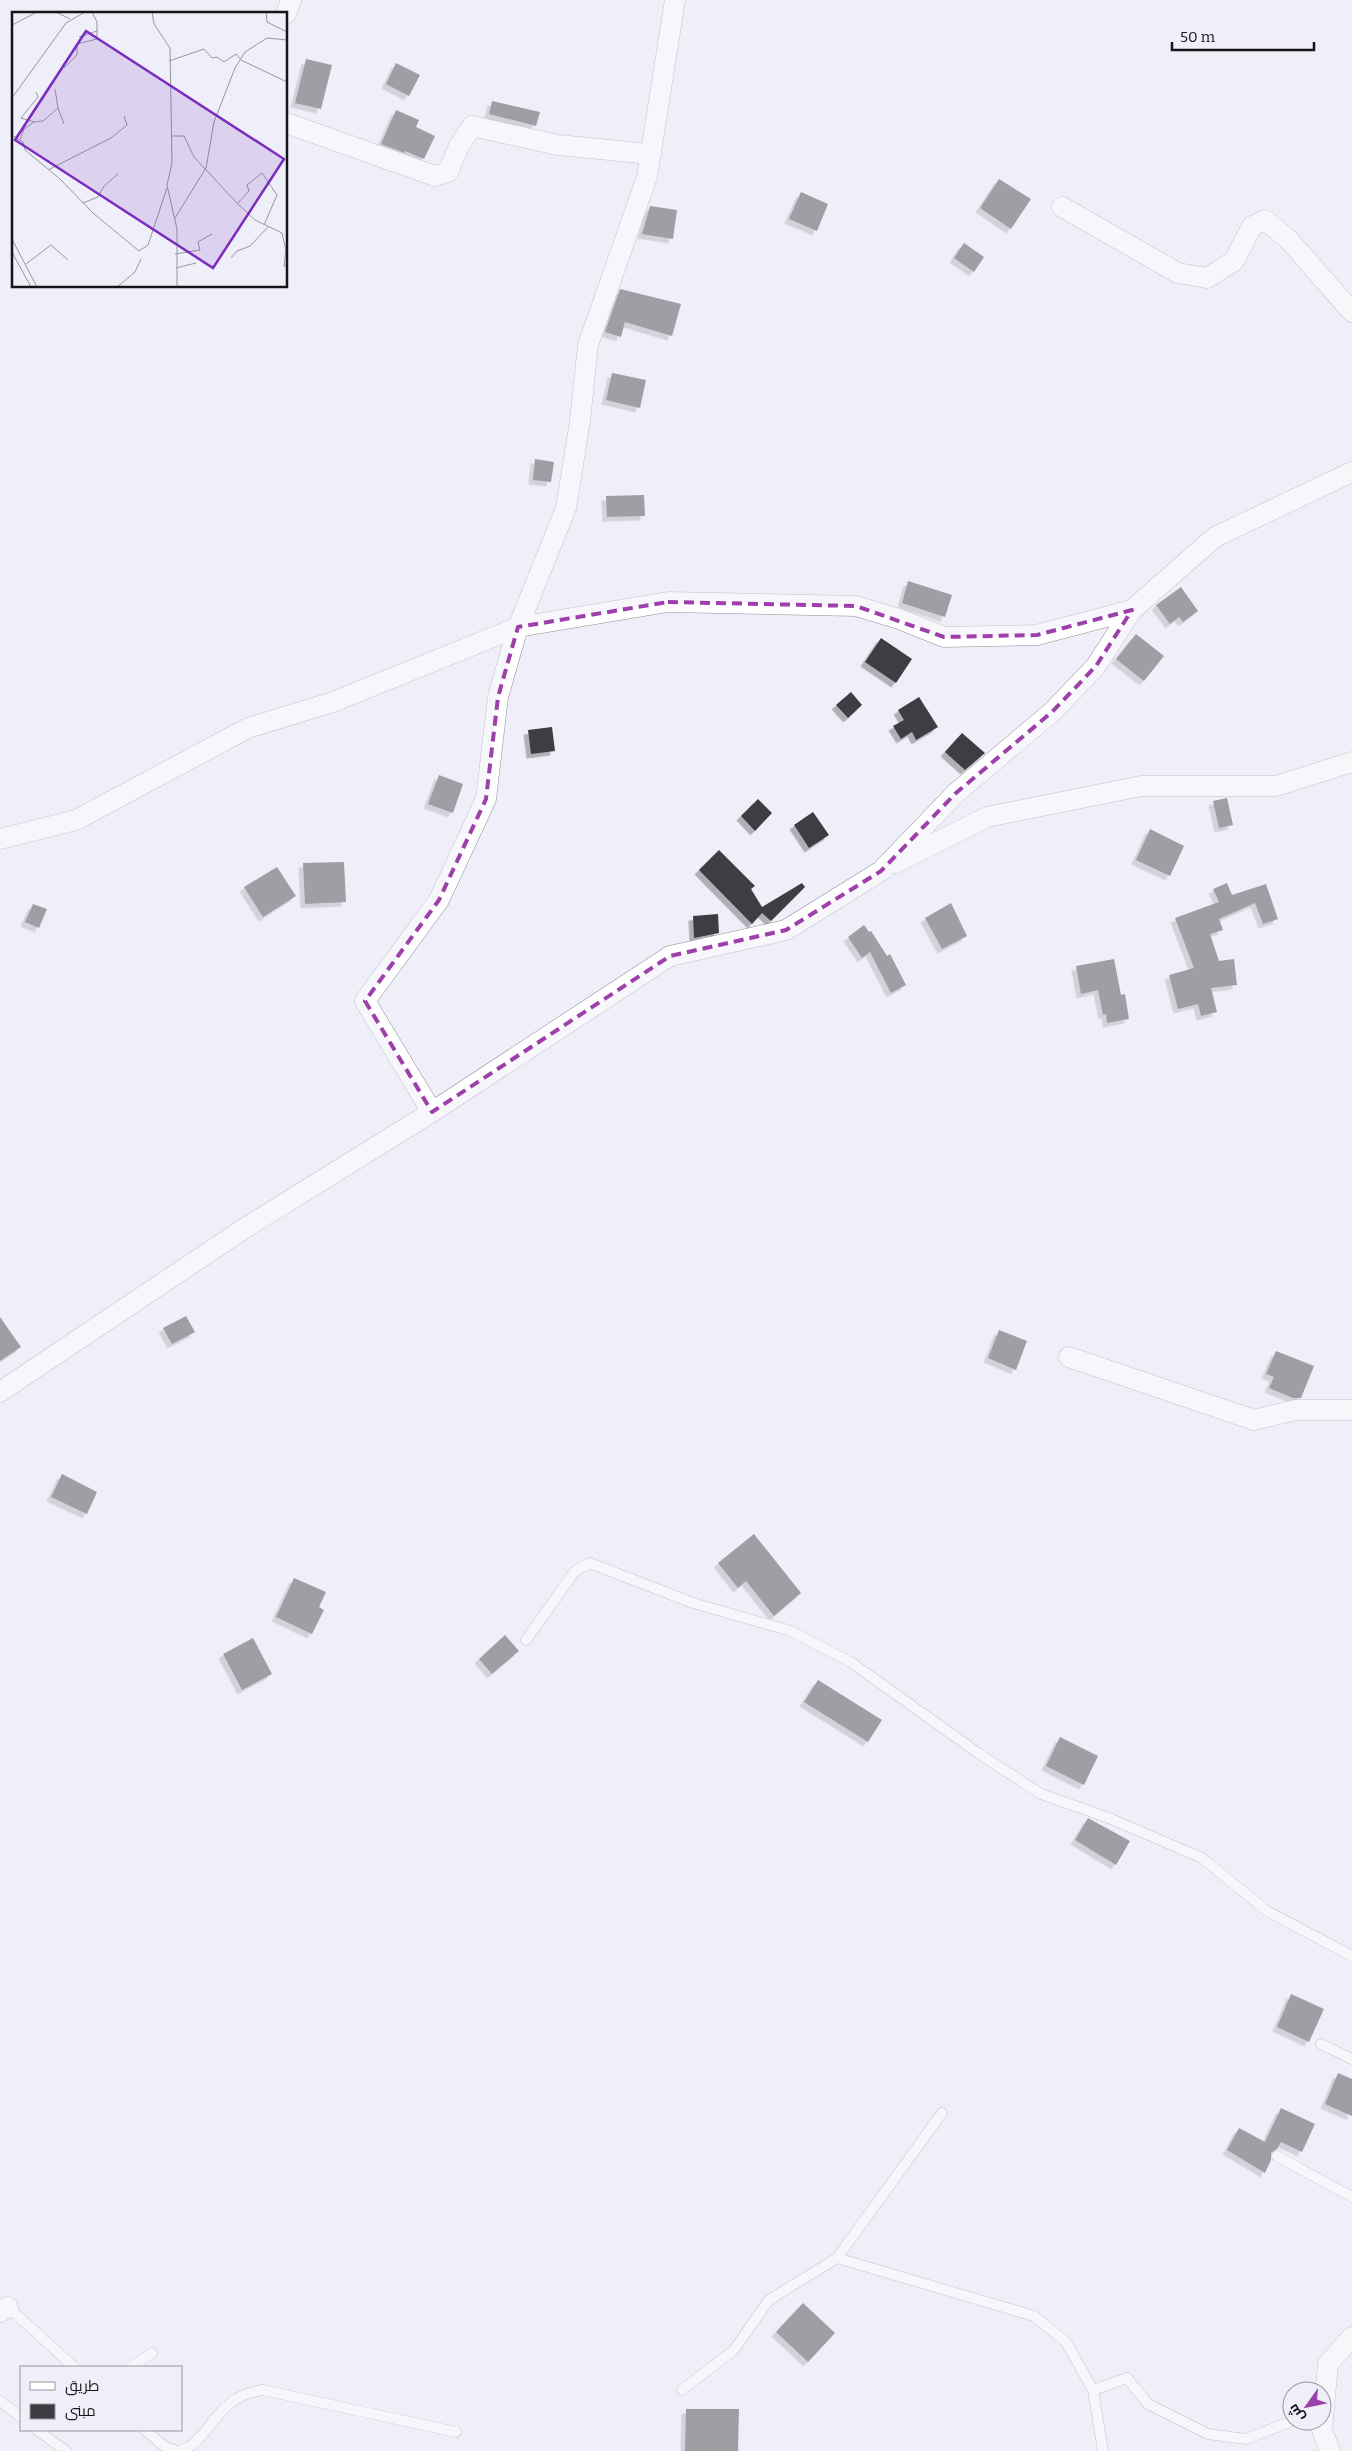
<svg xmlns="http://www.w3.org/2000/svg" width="1352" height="2451" viewBox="0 0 1352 2451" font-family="Bitter,Cairo,serif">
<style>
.building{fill:#3c3c43;filter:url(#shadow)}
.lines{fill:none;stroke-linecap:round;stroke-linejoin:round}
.service-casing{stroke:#8f9098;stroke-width:11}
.minor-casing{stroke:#8f9098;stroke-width:21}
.service{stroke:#fff;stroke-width:10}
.minor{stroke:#fff;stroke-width:20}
.marked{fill:none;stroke:#9e40aa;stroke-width:4;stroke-dasharray:10 6;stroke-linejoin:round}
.inset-road{fill:none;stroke:#97989e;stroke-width:1}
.view{fill:#7b2cbf;fill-opacity:0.15;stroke:#7b2cbf;stroke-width:2.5}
.inset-edge{fill:none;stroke:#151518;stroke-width:2.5}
</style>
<defs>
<filter id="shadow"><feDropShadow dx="-4.5" dy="4.5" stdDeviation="0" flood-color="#0004"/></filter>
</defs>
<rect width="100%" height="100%" fill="#eeeff8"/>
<!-- building -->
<path class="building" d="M306,59L332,65L321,109L295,103Z
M396,63L420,75L409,96L386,84Z
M492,101L540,112L536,126L489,114Z
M396,110L419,120L416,127L435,136L424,159L405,151V153L381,144Z
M999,179L1031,199L1011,229L980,208Z
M801,192L828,204L817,231L789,219Z
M650,206L677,210L673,239L642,234Z
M964,243L984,257L974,272L954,258Z
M620,289L681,304L672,336L625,322L621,337L605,332Z
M612,373L646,380L640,408L606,400Z
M535,459L554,462L551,482L533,480Z
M644,495L645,516L607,517L606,496Z
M908,581L952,595L945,617L902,603Z
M1181,587L1198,611L1183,622L1179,617L1170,624L1156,605Z
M1136,634L1164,656L1144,681L1116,659Z
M881,638L912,659L896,683L865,662Z
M851,692L862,705L848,718L836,705Z
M919,697L938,727L916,740L912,732L901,739L893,726L904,720L898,710Z
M552,727L555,751L531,754L528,730Z
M962,733L985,753L965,770L945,752Z
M439,775L463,784L453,813L428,804Z
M1227,798L1233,825L1219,828L1213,801Z
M758,799L772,813L755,831L741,816Z
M813,812L829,835L809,848L794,825Z
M1150,829L1184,846L1170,876L1136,860Z
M719,850L755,886L751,889L762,907L802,883L805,887L771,921L762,913L752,924L699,870Z
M344,862L346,902L305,904L303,863Z
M277,867L296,896L263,917L244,887Z
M1227,883L1232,895L1266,884L1278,919L1263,924L1255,903L1219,919L1223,930L1210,934L1219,961L1234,959L1237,985L1211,988L1217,1012L1201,1016L1198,1004L1178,1009L1169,975L1194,968L1175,918L1219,902L1213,889Z
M951,903L967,936L942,949L925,918Z
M33,904L47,909L39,928L25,922Z
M718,914L719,933L694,938L693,916Z
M864,925L869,932L871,931L887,956L890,954L906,985L891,993L870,952L862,958L848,937Z
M1114,959L1121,995L1125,994L1129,1019L1107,1023L1106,1014L1103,1015L1098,990L1081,994L1076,966Z
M186,1316L195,1332L172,1344L163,1328Z
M0,1317L21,1347L0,1361Z
M999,1330L1027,1341L1016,1370L988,1358Z
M1276,1351L1314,1366L1301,1398H1293L1269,1388L1274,1377L1266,1374Z
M62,1474L97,1492L87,1514L51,1497Z
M754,1534L801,1593L774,1616L746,1581L738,1588L718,1563Z
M294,1578L326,1592L319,1607L324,1610L312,1634L276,1617Z
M505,1635L519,1651L492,1674L479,1659Z
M253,1638L272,1674L242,1690L223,1654Z
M818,1680L882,1720L868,1742L804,1702Z
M1060,1737L1098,1756L1084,1785L1046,1766Z
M1088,1818L1130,1841L1116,1865L1075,1840Z
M1291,1994L1324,2009L1309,2042L1277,2027Z
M1338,2073L1352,2079V2116L1325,2104Z
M1281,2108L1315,2124L1302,2152L1281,2142L1277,2149L1271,2153V2160L1265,2173L1227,2150L1239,2128L1265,2142Z
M803,2303L835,2333L808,2362L776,2332Z
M686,2409H739L738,2451H685Z"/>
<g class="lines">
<!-- service casing -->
<g class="service-casing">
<path id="service" d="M526,1640L575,1571L590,1563L693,1603L791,1631L852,1663L978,1753L1041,1794L1109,1818L1202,1858L1267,1911L1352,1956
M1321,2044L1352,2059
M942,2113L837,2258L1034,2316L1066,2342L1093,2390L1127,2378L1148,2404L1208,2434L1246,2439L1292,2421
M1277,2156L1352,2197
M8,2307L74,2367
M131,2367L152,2353
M682,2390L734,2350L769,2300L837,2258
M1093,2390L1103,2451
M0,2401L21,2417
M37,2430L66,2451
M145,2430L165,2447L177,2451
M179,2451C211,2443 213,2396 263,2390L456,2432"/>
</g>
<!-- minor casing -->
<g class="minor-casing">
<path id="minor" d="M286,14L291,0
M286,123L435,176L448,172L459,146L472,126L558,145L651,154
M1062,207L1178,273L1207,278L1234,261L1252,226L1265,220L1289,240L1352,312
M0,839L76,820L248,728L333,702L518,627L668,602L856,606L899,619L944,637L1037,635L1132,610
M896,863L987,817L1141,786H1276L1352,762
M432,1112L365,1001L439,900L486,799L498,697L518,627L566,508L580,421L588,345L647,177L675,0
M1069,1357L1254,1420L1295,1410H1352
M0,1392L245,1228L432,1112L670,956L786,930L881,871L956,793L1052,712L1096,666L1132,610L1215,537L1352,472
M0,2312L8,2307
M1330,2451L1322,2430L1328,2364L1352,2337"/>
</g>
<!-- service -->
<use href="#service" class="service"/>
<!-- minor -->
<use href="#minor" class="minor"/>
</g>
<!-- marked area -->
<path d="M0 0H1352V2451H0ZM668,602L856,606L944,637L1037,635L1132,610L1096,666L1052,712L956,793L881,871L786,930L670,956L432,1112L365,1001L439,900L486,799L498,697L518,627Z" fill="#eeeff8" fill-opacity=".55" fill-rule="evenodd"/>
<path class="marked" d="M668,602L856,606L944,637L1037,635L1132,610L1096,666L1052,712L956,793L881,871L786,930L670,956L432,1112L365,1001L439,900L486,799L498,697L518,627Z"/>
<!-- overview -->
<g transform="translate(12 12)">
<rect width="275" height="275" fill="#eeeff8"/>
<path class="inset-road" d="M44,0L58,7M140,0L142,12L158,36L160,151L155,173L165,217V275M254,0L255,10L275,20M0,13L25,0M67,25L85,19M157,49L192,37L200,46L205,45L212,50L224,42L229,48L275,70M52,56L65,43V32L85,27V10L80,0M43,77L46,96M0,86L54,11L73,0M22,110L9,106L26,85L24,80M0,123L11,130L13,138L48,167L81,201L127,239L136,233L155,176M159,124H172L182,145L224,190L243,208L270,221L274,238L272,254H275M8,128L12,117L22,110L31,109L46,96L52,112M36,158L99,126L115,113L112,104M71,191L86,185L92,174L106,162M225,192L237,179L235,173L250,161L265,183L252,213M163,206L194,156L202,110L223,56L233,40L255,26L275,28M0,227L25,275M0,240L19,275M163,242L188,238L186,230L200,222M219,246L225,239L238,234L256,215M14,252L39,233L56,248M164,256L184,251M105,275L123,260L129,247"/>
<path class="view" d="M74,19L272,147L201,256L3,128Z"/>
<rect width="275" height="275" class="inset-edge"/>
</g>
<!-- legend -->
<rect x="20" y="2366" width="162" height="65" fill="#eeeff8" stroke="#97989e"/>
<rect x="30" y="2382" width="25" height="8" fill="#ffffff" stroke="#97989e"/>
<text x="65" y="2391" font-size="15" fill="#151518">طريق</text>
<rect x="30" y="2404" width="25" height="15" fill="#3c3c43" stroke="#97989e"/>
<text x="65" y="2416" font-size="15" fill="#151518">مبنى</text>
<!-- north arrow -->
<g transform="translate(1307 2406) rotate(237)"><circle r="24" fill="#eeeff8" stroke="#97989e"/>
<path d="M0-4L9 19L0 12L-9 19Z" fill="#9e40aa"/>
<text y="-8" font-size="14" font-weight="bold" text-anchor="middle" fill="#151518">ش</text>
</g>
<!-- scale -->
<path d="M1172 42v8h142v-8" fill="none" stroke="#151518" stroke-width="2.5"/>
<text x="1180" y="42" font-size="15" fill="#151518" stroke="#eeeff8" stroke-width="4" paint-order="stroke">50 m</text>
</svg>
